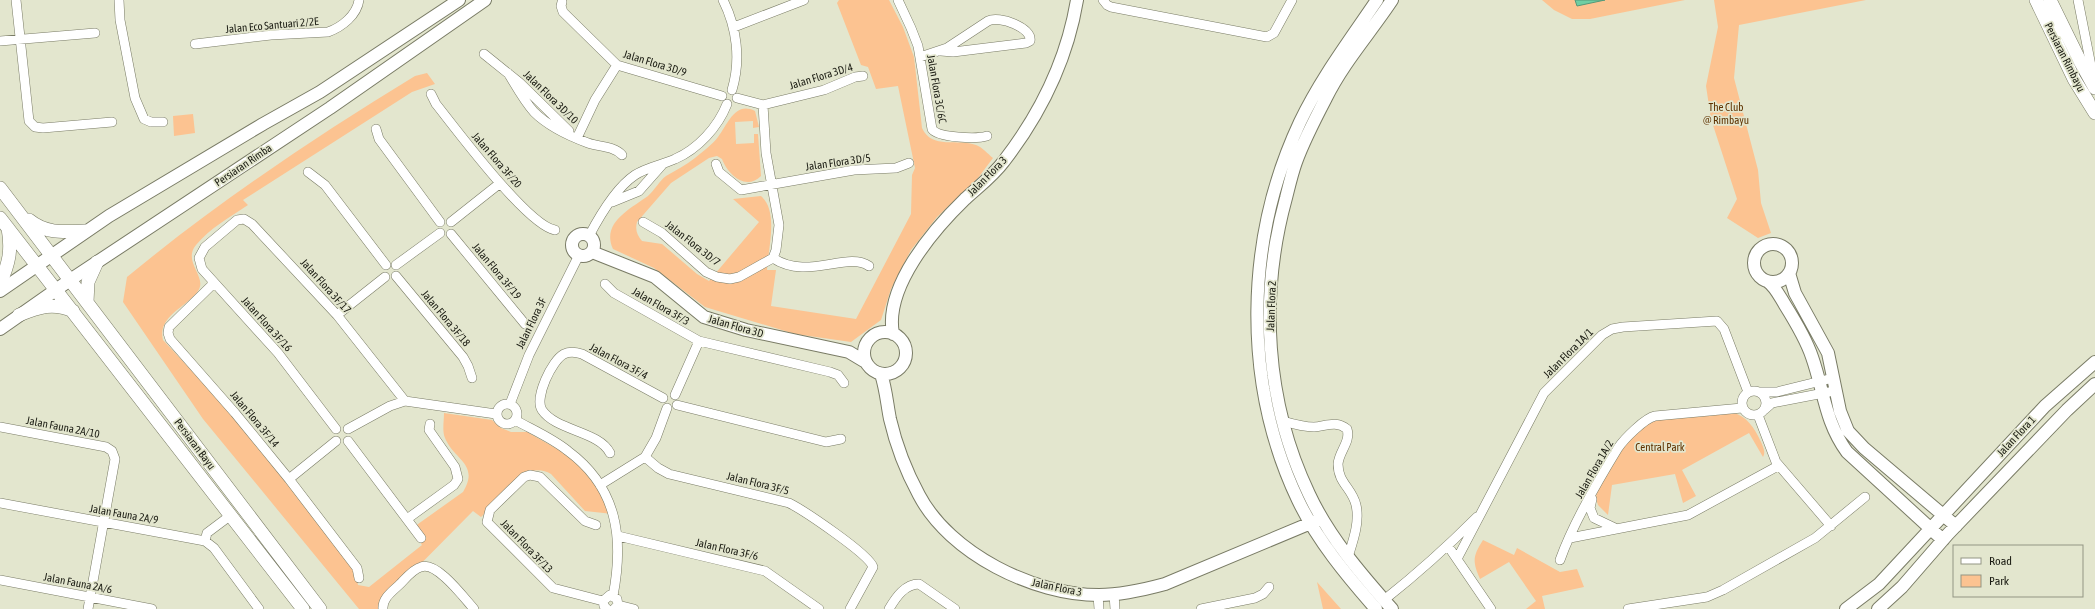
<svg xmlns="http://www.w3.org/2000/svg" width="2095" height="609" viewBox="0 0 2095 609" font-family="'Asap Condensed',sans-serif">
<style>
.green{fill:#fcc391}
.water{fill:#6ecea3;stroke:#559878}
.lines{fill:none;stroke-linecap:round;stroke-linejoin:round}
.minor-casing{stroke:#797b65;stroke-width:10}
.tertiary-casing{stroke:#797b65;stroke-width:14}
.secondary-casing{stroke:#797b65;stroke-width:14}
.minor{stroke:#fff;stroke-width:9}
.tertiary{stroke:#fff;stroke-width:12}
.secondary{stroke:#fff;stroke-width:13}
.labels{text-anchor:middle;stroke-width:3.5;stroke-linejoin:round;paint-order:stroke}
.street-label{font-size:11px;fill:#1a1b12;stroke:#e3e6ce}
.park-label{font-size:11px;fill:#5e3200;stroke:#e3e6ce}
</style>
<rect width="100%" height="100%" fill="#e3e6ce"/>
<!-- green -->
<path class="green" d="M839,0H889L903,27L914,57L922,128C932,150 958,138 976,145C982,147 988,154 993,158L978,178L937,217L911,250L891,289L881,320L851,342L795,334L705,307L654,268L613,249C601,223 630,209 648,196C655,190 659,181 666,176C676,170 686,165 695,158C703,151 712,145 718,137C728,124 735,101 755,111L759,127L753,128V121L735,122L736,144L754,143V134H758L761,176C746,191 728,175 722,159L717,156L709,158L671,183L637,222C635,230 637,235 642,241L662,244L697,274L709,281L759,222L733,199L761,196C779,211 768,249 767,270H776L771,306L856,319L911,214L912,175L915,168L898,86L876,89L868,67L861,65L837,3Z
M1542,0H1685L1590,19H1572L1554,10Z
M1714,0H1866L1739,25L1734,78L1758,170L1761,203L1771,233L1758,238L1727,218L1737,199L1711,119L1706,86L1718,27Z
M427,73L435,84L412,92L243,200L248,205C230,217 210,228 196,245C182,262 208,277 198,291C187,307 157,316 163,340L207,387L265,455L355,570L358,585L369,587L422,545L411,529L463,492C480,464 454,460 445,438C442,431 444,421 444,413L492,420L501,428L511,432H527L568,455L589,473L613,514L585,511L551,474C542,469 533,469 523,475L481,517L473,511L386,599L384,609H359L203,419L123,302L127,277C218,202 315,137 415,76Z
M193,114L195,133L174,136L173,116Z
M1731,412C1747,416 1754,427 1761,442C1763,447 1766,452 1763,457L1749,433L1682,470L1696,496L1683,503L1675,474L1612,485L1608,515L1598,505L1596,499L1597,488L1619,447L1644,420Z
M1483,540L1514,555L1517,548L1560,572L1577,569L1584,587L1542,596L1545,609H1526L1536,601L1509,562L1480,579C1472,561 1473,556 1483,540Z
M1317,582L1341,609H1323Z"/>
<!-- water -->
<path class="water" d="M1575,0H1605L1577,6Z"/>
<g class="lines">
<!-- minor casing -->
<g class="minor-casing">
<path id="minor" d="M16,0L29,121L35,127L43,128L112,122
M119,0L120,20L135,98L144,119L151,122H163
M723,0C737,28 741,60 732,90
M898,0L911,28L918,46L932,129C938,138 977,139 987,136
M1103,0L1107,5L1111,7L1267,37L1274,33L1292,0
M2078,0L2094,81
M562,2L561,6L563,12L617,65L722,96
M734,27L804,0
M0,41L95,33
M195,44L271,35L328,32C342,27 357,15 359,0
M484,54L520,83L569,131
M920,57L947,48L988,21C999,15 1033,28 1030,41L1026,43L953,52L941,51
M508,73C516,86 524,101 534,112C548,126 569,136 588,143C599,147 614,146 622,155
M431,94L436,104C456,129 528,226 555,230
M763,105L824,90L855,77L863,76
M376,129L379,139L440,222
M577,138L595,100L617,65
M716,164L719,172L741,190L854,170L896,168L909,163
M308,172L325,185L386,265
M612,202L639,191L662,165
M451,222L499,184
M643,222L662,233L706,272L717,277L730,279L739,277L773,258L776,250L779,225L766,153L763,105L737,98
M451,234L525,324
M589,236C599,217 617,187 635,175C647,167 662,165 675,159C698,149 718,127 727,104
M773,258C807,281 847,251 869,266
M396,265L440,233
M396,276L463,357L468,366L472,378
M213,284L169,327L168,333L170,339L235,413L289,479L357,568L359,578
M605,284L614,293L699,341L830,372L838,375L844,383
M337,315L385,277
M1742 403a12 12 0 1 1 24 0a12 12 0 1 1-24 0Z
M1759,392H1777L1833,378
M675,395L699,341
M497 414a10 10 0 1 1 20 0a10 10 0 1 1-20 0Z
M510,404L529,355L579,255
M677,405L826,442L841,439
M1764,410L1772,403L1829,392
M1758,415L1776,462L1831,526
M515,420C533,430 552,438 568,451C618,488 624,539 613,596
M1283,421C1293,424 1303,427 1314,427C1326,426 1336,420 1347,429C1351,442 1339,451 1338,464C1338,483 1352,488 1356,505C1360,522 1353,541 1348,557
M0,427L106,447L112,451L115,459L88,609
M336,429L278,353L202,269L199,258L205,247L237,220L244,219L252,224L337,315L405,401
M348,429L390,406L405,401L496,414
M348,441L421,538
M610,453C599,431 556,431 542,410C534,398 552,360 564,354C570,351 576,352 582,354L663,398
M645,457L658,468L669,474L789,503C803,510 869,554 873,567L850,609
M289,479L336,441
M600,485L645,457L656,438L667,408
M1592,499L1590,508L1594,518L1615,528
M0,503L205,541L214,548L259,609
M407,519L454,485L458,479L455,467L429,430L430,424
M596,525L585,521L540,477L530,475L524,477L490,510L487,522L553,588L603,601
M618,536L765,571L819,609
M1570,538L1688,515L1778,466
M205,541L207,533L231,515
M1448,546L1491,609
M1457,559L1544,393L1602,335L1612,329L1623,327L1717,321L1724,329L1748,392
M1560,560C1572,526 1599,479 1618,448C1624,439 1645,418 1655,416L1742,408
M0,580L152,609
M1114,594L1115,609
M1098,595L1099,609
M1384,600C1417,574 1447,547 1477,517
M618,605L634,609
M383,609C382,598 393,591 400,584C405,579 413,569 421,567C437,561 464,598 474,609
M607,609L604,606L603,601L610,595L617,599L618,605L614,609
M889,609C896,597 905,584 919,584L955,609
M1201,609L1255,598L1263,594L1269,587
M1628,609L1707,597L1723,590L1815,538L1865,497"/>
</g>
<!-- tertiary casing -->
<g class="tertiary-casing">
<path id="tertiary" d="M572 245a11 11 0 1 1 22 0a11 11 0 1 1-22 0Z
M1754 263a19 19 0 1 1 38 0a19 19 0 1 1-38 0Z
M592,252L655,277L704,317L746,330L849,352L864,361
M1789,273L1795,293L1828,353L1840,411L1848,431L1864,448L1956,526
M1767,281C1775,286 1780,297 1785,305C1795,321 1806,339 1812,357C1824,391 1825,422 1847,452L1943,540
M0,291L109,216L263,124L320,92L459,0
M0,329L70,280L330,108L485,0
M864 353a21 21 0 1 1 42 0a21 21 0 1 1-42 0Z
M893,334C884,287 933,230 965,199C978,187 993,176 1004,161C1041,113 1067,60 1077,0
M881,374C886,389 887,404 890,419C896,445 906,471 919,495C950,554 1034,595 1099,595C1122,595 1143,590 1165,584L1318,520
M1376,609C1347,576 1317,540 1298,500C1242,382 1245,239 1300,122C1321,78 1350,40 1377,0
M1392,609C1361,574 1329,537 1309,494C1265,402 1259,296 1286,198C1289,186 1292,173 1296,162C1304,140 1315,119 1326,98C1343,63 1371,32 1392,0
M1846,609L1879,584L2045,406L2095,362
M1878,609L1902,587L1948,534L2067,410L2095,384"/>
</g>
<!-- secondary casing -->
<g class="secondary-casing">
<path id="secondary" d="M2036,0L2074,79L2095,113
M2050,0L2080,61L2095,88
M0,188L320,609
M0,218L303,609
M29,220C46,234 64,232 85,231
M0,284C9,263 12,251 8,228
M87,302L88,282L97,262
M19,315C39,307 53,302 73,311"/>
</g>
<!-- minor -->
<use href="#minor" class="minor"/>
<!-- tertiary -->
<use href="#tertiary" class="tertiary"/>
<!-- secondary -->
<use href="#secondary" class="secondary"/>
</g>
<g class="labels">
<!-- street labels -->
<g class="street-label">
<text transform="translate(272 25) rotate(-5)" y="4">Jalan Eco Santuari 2/2E</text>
<text transform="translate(2065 57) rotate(63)" y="4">Persiaran Rimbayu</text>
<text transform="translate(655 63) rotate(17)" y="4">Jalan Flora 3D/9</text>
<text transform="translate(821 76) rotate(-17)" y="4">Jalan Flora 3D/4</text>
<text transform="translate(937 89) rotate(80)" y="4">Jalan Flora 3C/6C</text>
<text transform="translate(551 97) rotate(44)" y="4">Jalan Flora 3D/10</text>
<text transform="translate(497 160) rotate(49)" y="4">Jalan Flora 3F/20</text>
<text transform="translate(838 162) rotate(-8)" y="4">Jalan Flora 3D/5</text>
<text transform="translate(243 165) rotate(-34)" y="4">Persiaran Rimba</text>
<text transform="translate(987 176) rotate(-45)" y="4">Jalan Flora 3</text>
<text transform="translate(693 243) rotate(38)" y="4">Jalan Flora 3D/7</text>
<text transform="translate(497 271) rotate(50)" y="4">Jalan Flora 3F/19</text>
<text transform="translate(326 286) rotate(48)" y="4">Jalan Flora 3F/17</text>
<text transform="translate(661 306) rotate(30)" y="4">Jalan Flora 3F/3</text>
<text transform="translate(1271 306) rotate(-88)" y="4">Jalan Flora 2</text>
<text transform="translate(446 318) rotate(50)" y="4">Jalan Flora 3F/18</text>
<text transform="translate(531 323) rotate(-64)" y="4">Jalan Flora 3F</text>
<text transform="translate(267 324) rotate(48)" y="4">Jalan Flora 3F/16</text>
<text transform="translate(736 326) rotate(16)" y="4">Jalan Flora 3D</text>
<text transform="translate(1568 353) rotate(-45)" y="4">Jalan Flora 1A/1</text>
<text transform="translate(619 361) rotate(28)" y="4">Jalan Flora 3F/4</text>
<text transform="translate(255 419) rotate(50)" y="4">Jalan Flora 3F/14</text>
<text transform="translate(63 427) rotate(11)" y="4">Jalan Fauna 2A/10</text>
<text transform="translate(2016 436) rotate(-47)" y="4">Jalan Flora 1</text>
<text transform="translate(195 444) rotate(53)" y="4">Persiaran Bayu</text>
<text transform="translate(1594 469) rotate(-60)" y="4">Jalan Flora 1A/2</text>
<text transform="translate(758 483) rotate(14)" y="4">Jalan Flora 3F/5</text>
<text transform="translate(124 514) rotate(10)" y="4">Jalan Fauna 2A/9</text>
<text transform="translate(527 546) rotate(46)" y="4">Jalan Flora 3F/13</text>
<text transform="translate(727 549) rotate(13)" y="4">Jalan Flora 3F/6</text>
<text transform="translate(78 583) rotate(11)" y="4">Jalan Fauna 2A/6</text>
<text transform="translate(1057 587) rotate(12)" y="4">Jalan Flora 3</text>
</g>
<!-- park labels -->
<g class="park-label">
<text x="1726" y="111">The Club<tspan x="1726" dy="13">@ Rimbayu</tspan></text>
<text x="1660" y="451">Central Park</text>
</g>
</g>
<!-- legend -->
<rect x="1953" y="545" width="130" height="52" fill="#e3e6ce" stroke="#939583"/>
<rect x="1961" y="558" width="20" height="6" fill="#ffffff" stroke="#939583"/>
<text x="1989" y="565" font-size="12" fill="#1a1b12">Road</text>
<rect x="1961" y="575" width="20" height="12" fill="#fcc391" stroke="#939583"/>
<text x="1989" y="585" font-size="12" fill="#1a1b12">Park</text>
</svg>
